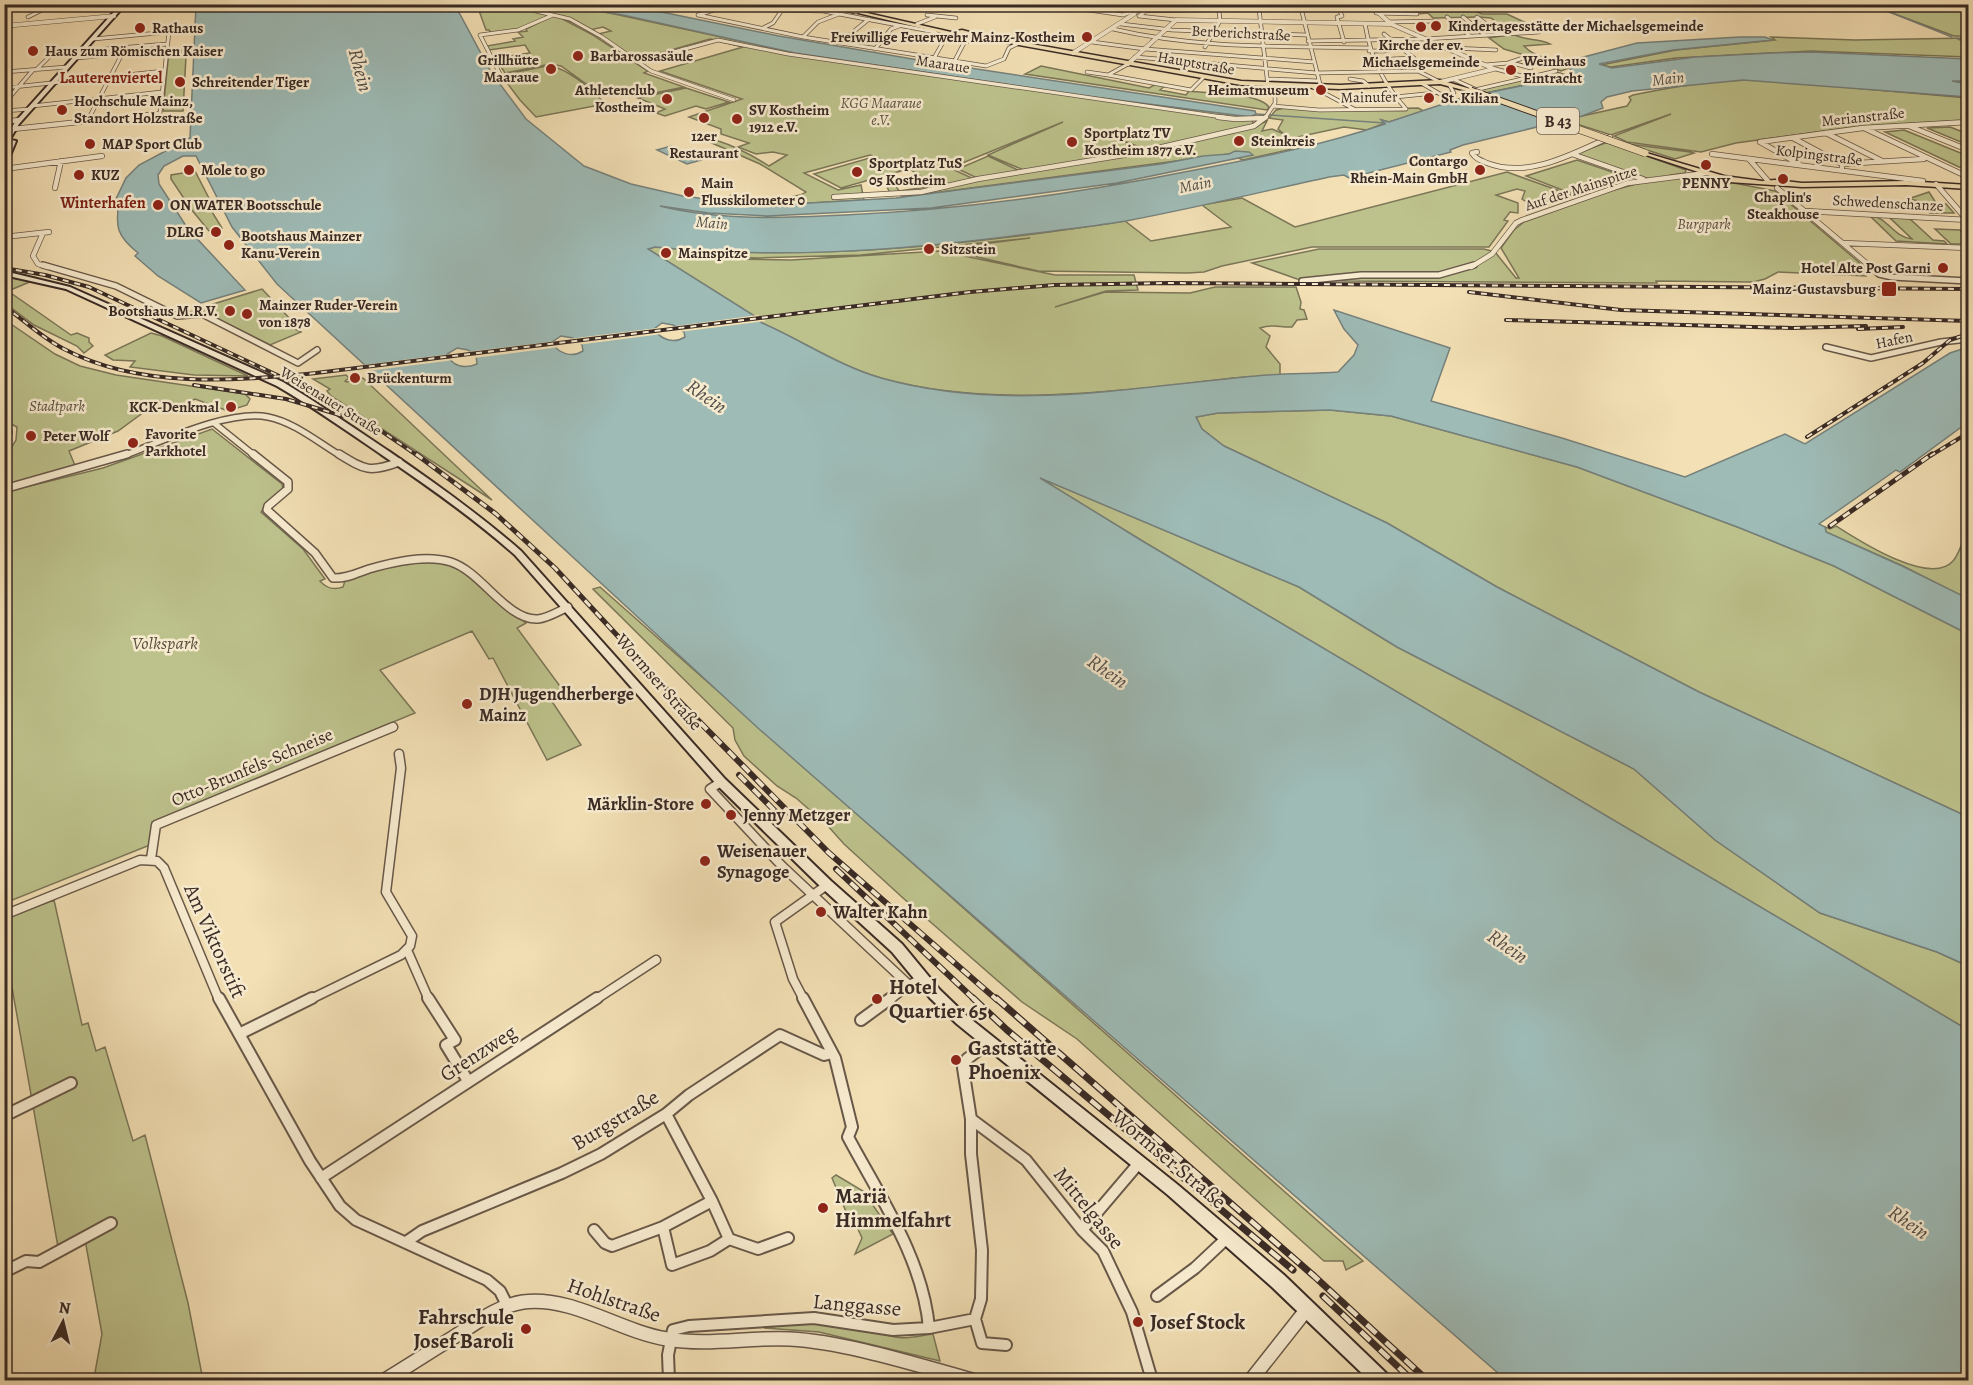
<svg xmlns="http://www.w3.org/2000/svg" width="1973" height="1385" viewBox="0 0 1973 1385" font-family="Alegreya,serif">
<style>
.green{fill:#bdc28c;stroke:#7b7658;stroke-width:1.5;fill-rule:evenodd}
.water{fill:#9ebbb6;stroke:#76817c;stroke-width:1.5;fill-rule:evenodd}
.pier{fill:#f3e0b5}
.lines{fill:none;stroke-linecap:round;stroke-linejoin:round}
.stream{stroke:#76817c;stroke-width:1.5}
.minor-far5-casing{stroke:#685849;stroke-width:4.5}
.minor-far4-casing{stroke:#685849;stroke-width:6}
.minor-far3-casing{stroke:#685849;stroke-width:8}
.minor-far2-casing{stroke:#685849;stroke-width:10}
.minor-far1-casing{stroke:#685849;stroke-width:11}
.minor-casing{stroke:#685849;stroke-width:14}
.tertiary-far1-casing{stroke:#685849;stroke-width:5}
.tertiary-casing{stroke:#685849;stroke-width:16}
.secondary-casing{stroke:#392a25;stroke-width:4}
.primary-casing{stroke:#392a25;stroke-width:3}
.minor-far5{stroke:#f7ebcf;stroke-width:3}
.minor-far4{stroke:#f7ebcf;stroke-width:4.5}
.minor-far3{stroke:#f7ebcf;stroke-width:5}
.minor-far2{stroke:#f7ebcf;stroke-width:7}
.minor-far1{stroke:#f7ebcf;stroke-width:8}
.minor{stroke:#f7ebcf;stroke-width:10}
.tertiary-far1{stroke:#f7ebcf;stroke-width:4}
.tertiary{stroke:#f7ebcf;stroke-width:13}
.secondary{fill:#f7ebcf;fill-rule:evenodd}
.primary{fill:#f3e0b5;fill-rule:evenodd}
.rail-far4-casing{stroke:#392a25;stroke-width:2}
.rail-far3-casing{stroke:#392a25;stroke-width:4}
.rail-far2-casing{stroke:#392a25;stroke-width:5}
.rail-far1-casing{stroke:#392a25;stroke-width:6}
.rail-casing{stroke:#392a25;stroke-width:7}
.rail-far4{stroke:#f7ebcf;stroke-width:1.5;stroke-dasharray:4;stroke-linecap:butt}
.rail-far3{stroke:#f7ebcf;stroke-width:2;stroke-dasharray:6;stroke-linecap:butt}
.rail-far2{stroke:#f7ebcf;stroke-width:3;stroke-dasharray:8;stroke-linecap:butt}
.rail-far1{stroke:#f7ebcf;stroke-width:4;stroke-dasharray:10;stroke-linecap:butt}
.rail{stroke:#f7ebcf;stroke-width:4.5;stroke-dasharray:13;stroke-linecap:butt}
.tertiary-bridge-casing{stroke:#685849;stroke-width:5;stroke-linecap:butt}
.primary-bridge-far1-casing{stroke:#392a25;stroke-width:7;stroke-linecap:butt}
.primary-bridge-casing{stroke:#392a25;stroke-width:8;stroke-linecap:butt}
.tertiary-bridge{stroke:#f7ebcf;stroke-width:4}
.primary-bridge-far1{stroke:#f3e0b5;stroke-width:5}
.primary-bridge{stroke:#f3e0b5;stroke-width:7}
.poi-dot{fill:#8f2418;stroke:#f7ebcf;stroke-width:2}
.labels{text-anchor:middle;stroke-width:5;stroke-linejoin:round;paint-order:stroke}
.far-poi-label{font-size:15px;font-weight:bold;fill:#392a25;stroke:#f7ebcf;text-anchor:start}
.far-street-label{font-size:15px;fill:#392a25;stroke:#f7ebcf}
.far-park-label{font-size:15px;font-style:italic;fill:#5a503f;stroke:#f7ebcf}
.far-neighbourhood-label{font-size:16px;font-weight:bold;fill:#7a1f14;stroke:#f7ebcf}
.far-water-label{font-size:16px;font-style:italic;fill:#524e49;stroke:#f7ebcf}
.shield{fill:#f7ebcf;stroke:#726458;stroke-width:1.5}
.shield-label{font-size:16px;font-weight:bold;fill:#392a25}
.park-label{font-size:18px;font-style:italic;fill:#5a503f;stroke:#f7ebcf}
.street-label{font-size:18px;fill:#392a25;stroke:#f7ebcf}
.poi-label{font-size:18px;font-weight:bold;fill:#392a25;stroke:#f7ebcf;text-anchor:start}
.water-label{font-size:20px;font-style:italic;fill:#524e49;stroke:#f7ebcf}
.near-street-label{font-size:21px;fill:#392a25;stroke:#f7ebcf}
.near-poi-label{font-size:21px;font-weight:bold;fill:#392a25;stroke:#f7ebcf;text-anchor:start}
</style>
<rect width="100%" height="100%" fill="#f3e0b5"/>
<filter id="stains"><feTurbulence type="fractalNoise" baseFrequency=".00333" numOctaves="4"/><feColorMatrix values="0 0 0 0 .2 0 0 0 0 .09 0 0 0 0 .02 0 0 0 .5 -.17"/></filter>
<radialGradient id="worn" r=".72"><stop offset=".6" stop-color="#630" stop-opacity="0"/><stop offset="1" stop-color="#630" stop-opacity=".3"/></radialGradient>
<!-- green -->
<path class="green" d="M477,5H558L591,9L795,53L1070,94L1251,117L1254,126L1267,121L1262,131L1272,129L1284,134L1278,129L1283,120L1269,118L1276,110L1285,108L1326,110L1418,108L1424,111L1389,122L1382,120L1385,123L1367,130L1344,127L1279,141L1292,149L1243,160L1229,154L902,197L899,193H890L887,187L896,186L899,191L934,186L931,182L921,184L926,180L911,170L870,155L804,173L838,190L861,185L864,200L759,206L725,201L731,195C746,197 794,201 806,192L760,164L705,140C718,136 757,158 769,166L787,155L773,152L756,154L738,147L749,143L721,134V129L689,117L742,99L660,71L743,47L710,39L635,60L598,34L611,31L603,27L590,30L554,14L517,30L491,33L489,30H486ZM1063,122L988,155L1026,171L1141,150L1124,141L1145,149L1246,128L1136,153L950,185L974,179L950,168Z
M1372,5H1462L1482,14H1507L1541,30L1501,34L1494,29L1497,28L1495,26L1499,24L1491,18L1478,17L1433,18L1428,13L1418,14L1417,10H1375Z
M1968,7V36H1954L1884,10Z
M555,15L593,35L648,71L644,73L684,87L640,96H629L614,87L592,88L561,66L550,64L505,73L495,58L530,53L525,45L489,50L487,46L515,41L513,39L523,37L518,32L527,31L526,29Z
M1513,34C1527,42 1536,37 1550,44L1524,46C1537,60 1557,60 1575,62L1572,67L1561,71L1541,63L1545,62L1541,60L1504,49L1489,38Z
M1771,37L1855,40L1968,38V57L1811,51L1676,58L1611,67L1601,65L1676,50L1775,40Z
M182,50V53L186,56L183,111H163L169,51Z
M547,66C564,65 594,91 605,104L536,117L520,100L501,75Z
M1041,66L1149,88L1156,84L1165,86L1160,90L1186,95L1189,91C1208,94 1258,92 1269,107L1267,110L1025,74Z
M1557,72L1569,76L1486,93L1479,90Z
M1765,80L1968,98V120L1855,127L1736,143L1701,152L1627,142L1614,136L1671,114L1611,135L1564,120L1627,106L1631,100L1629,97L1633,95C1677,86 1720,79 1765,80Z
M686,88L729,102L706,109L696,106L665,116L656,113L665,109L638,98Z
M1950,127L1968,134V145L1927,128Z
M1904,130L1968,156V169L1959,167L1885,132Z
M1608,142L1686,170L1685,173L1671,175L1675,178H1708L1775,191L1867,269L1868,273L1865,274L1866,276L1778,272L1765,279L1753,282L1656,281L1657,283L1343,281L1297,279L1252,263L1319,249H1484L1495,252L1516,278H1519L1501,248L1514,230L1524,222L1610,191L1652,180L1578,155V153Z
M1628,144L1690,152L1694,153L1675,159Z
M988,156L1020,171L977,178L958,169Z
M873,157L901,171L841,188L814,174Z
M1577,160L1624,176L1570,193L1526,176Z
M195,171L215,210L212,212L222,228L209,231L191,209L171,179V175Z
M1507,172L1571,195C1557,199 1534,209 1522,199L1525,191L1517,189L1496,195L1518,203V213L1510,212L1504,220L1508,221L1489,247H1312L1222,266L1204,272L1188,273L1038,271L943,249L1030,238L861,255L756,258L691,254L730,259L791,260L940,251L1055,275H1134L1138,290L1106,291L1055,307L1105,292L1190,293L1215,287H1296L1301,302L1300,309L1304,310L1307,319L1297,320L1292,327C1280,328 1275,323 1260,328L1270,336L1266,347L1280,364V376C1239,375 1198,383 1158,387C1066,396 971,403 881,378C839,366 801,340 762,323L753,315L648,249L655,247C812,262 970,245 1125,221L1151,241L1231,227L1202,205L1242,198L1295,227Z
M1929,192L1936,203L1946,204L1954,213H1930L1919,201L1908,199Z
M1869,215C1887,216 1894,238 1912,239L1889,217L1909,218L1933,240L1944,241L1947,244L1896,241Z
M1935,229L1960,230L1967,238L1968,244H1951Z
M5,277L32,281L8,291L71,335L77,333L89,338V342L93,346L84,353L77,346L34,325L5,303Z
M262,289L291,320L283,323L301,332L270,345L197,309Z
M5,320L55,354L80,366L116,375L245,394L250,399L247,405L228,411L195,399L177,408L159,401L118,431L69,451L76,468L5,486V458L16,440L17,427L5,421Z
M151,333L162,336L248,376L194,375L130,367L135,361L113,360L105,355Z
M346,375L349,378L345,381L347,382L363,378L492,500L331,396L327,391L330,389L313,379Z
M1330,410L1391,416L1577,467L1740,528L1834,566L1968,634V817L1699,692L1497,587L1387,523L1224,446L1202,429L1196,417L1218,413Z
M212,429L282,484L283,489L267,503L261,512L303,549L325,579L320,581C327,589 334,590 343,587L345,581L348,578C382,568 428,551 461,569C481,580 507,607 526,623L517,628L565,693L551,700L581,745L547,760L493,658L489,659L472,631L380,670L415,713L152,822L150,845L5,903V492L103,468Z
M1036,476L1299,587L1397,647L1634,769L1715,840L1820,913L1937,952L1968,966V1030L1144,542Z
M1836,526C1858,540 1930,587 1953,561C1960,553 1964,537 1968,527V593L1965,598L1903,566L1826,532L1825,527L1830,529Z
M600,587L1363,1261L1346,1270L1343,1261H1324L1077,1039L1022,1002L903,898L844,844L827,825L796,798L777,786L744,756L735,740L733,728L593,589Z
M54,900L82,1025L88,1023L96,1051L105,1047L133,1141L145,1135L188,1303L203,1380H95L94,1378L102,1334L84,1234L58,1247L5,948L4,919Z
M836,1175L863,1191L893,1234L855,1254L862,1238L851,1214H847L832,1178Z
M803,1323C834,1324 867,1330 895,1337C906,1340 922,1335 933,1334L940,1361L819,1332L764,1328Z"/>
<!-- water -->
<path class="water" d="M608,4L647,9L779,36L924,61L1255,111L1256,114L1251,117L1070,94L795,53L623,15L558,5Z
M196,5H455L491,72L526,119L584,166L631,184L683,196L759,206L896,198L1161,164L1203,156L1229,154L1235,151L1249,152L1253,155L1117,183L931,208L767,216L709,213L660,206C720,221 785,218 845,215C963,210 1080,193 1195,170C1259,158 1323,145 1385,124L1381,120L1389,122L1461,98L1570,76L1574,74L1570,69L1580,58L1637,43L1740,37H1765L1773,40L1673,50L1599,64L1612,68L1695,57L1771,53L1812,52L1968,59V81H1952L1968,84V97L1743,80L1632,91L1607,97L1601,102L1603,108L1582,116L1463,145L1450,150L1451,152L1349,178L1344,175L1329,177C1261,192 1195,208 1126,221C1089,227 1051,231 1013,236C894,251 775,259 655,247L648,249L753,315L762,323C801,340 839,366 881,378C1004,413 1132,387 1256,376C1283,373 1311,374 1338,372L1354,355L1358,345L1344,329L1334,310L1450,348L1431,401L1562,438L1685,477L1785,434L1805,444L1950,353L1968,347V422L1900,472L1896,470L1819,524L1825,527L1826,532L1902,566L1965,597L1968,593V634L1834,566L1740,528L1577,467L1391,416L1330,410L1218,413L1196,417L1202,429L1224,446L1387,523L1497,587L1699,692L1968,817V966L1937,952L1820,913L1715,840L1634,769L1397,647L1299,587L1040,478L1144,542L1968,1030V1380H1506L759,729L277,284L232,227L196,156H183L164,166L158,175L159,184L188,229L245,290L201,303L158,276L135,256L138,253C117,236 115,227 119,202L115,201L126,178L139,165L190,138ZM662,323L673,325L684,332L685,337C674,344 661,340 654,329ZM561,336L573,338L582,345L583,351C572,358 558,354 552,342ZM457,348L468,350L476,356L477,364C465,369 452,367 447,354Z
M671,146L701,160L687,164L657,150Z"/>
<!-- pier -->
<path class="pier" d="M758,315L766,321L679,332L669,327Z
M657,328L662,334L577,345L568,339Z
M557,341L555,343L560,347L474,358L466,352Z
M451,354L454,360L368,371L362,365Z"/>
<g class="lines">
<!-- stream -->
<path class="stream" d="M1887,11L1952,37
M1956,38L1968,44
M1256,114L1385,123"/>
<!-- minor-far5 casing -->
<g class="minor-far5-casing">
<path id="minor-far5" d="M506,4L570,19L602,37L651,71L734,100
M1055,5L1123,15L1134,11L1259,9L1268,86
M95,6H99L91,7Z
M1338,6L1342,16L1337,17L1344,42
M1146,11L1139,16L1176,20
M1302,12L1321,88
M1376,13L1417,14
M927,15L956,18
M28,17L46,8L91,7
M1447,17L1470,36
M1463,17L1485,35
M1477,17L1499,34
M1388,22L1437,21
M917,24L935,17
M1121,24L1172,30L1306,35
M1365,24C1371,59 1383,83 1406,109
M763,28L773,23L782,10
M1113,29C1198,49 1283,46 1369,48
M957,34L939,36L935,32L823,11L717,9L698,15L803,37L986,66L1004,59L1009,48L1019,43
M1384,34L1414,58L1418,71L1440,82
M803,37L818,22L839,14
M93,39L169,32L160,113L113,118
M839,40L847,37L869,19
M1308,41L1425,39L1539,32
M1092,42L1145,49L1314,62
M1205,47L1220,21L1219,9
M875,49L891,29L899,26
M82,51L167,44
M1369,51H1384L1409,46L1496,50
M1135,57L1316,73L1418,71
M76,58L166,50
M934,58L946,37
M1392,59L1414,58
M637,62L718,40L788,54L1229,118
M954,62L964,43L980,36
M1512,63L1531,68
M1128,64L1108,75L1191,90L1203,78
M1485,65L1508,63L1523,58
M1492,68L1526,77
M36,70L49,57
M4,72L67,67
M1087,72L1108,75
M500,74L480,35L518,30L553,15
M1267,79L1319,81
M1350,79L1363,81L1369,86
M1455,80L1475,89
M1421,83L1440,94L1454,93L1450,86
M1313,87L1354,109
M4,88L164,71
M1466,92L1556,71
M1395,97L1435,93
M4,100L8,99L33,70
M32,106L162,92
M1273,106L1319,110L1406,109
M4,111L30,109
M89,118L122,54
M1263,118H1265
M1265,118L1275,103V86"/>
</g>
<!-- minor-far4 casing -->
<g class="minor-far4-casing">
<path id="minor-far4" d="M1218,117L1235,119L1265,118
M87,121L89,117
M4,122L19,120
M1909,126L1968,150
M1864,128L1968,177
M13,129L127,117
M1826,133L1882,161
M1793,138L1842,164V168
M1760,142L1863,128L1968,122
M1760,142L1799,164
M1477,152L1472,153C1476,159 1480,160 1487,163C1528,179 1572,154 1610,137
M1572,154L1643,179
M1712,154L1923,181
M1749,159L1768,181
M1842,164L1924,159
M4,169L102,156
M1936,184L1968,221
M55,188L61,161
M1777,188L1871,267
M834,197L921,192L978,179L1136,153L1254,126L1266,117
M1806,211L1968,220
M43,233L33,256L38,264L48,267
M4,237L49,232
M1843,243L1968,248
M1471,267L1492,254L1516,223L1522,220L1628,183L1706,173"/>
</g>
<!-- minor-far3 casing -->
<g class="minor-far3-casing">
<path id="minor-far3" d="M43,265L116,286L177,316L202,314L298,363L317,350
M1869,265L1879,274L1892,277L1968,281
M1302,281L1361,275H1439L1474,265
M1826,347L1871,358L1941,342L1968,339
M214,423L255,456
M4,427L9,432L4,447
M123,456C161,442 229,409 268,417C294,422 319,443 341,456"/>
</g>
<!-- minor-far2 casing -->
<g class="minor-far2-casing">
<path id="minor-far2" d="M253,454L288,482V489L268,506L267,510L315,553L333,578C346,579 357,573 369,569C393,562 426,554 451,562C482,572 507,621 538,619C548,618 559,611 568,607
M339,454C365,470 370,473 399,462
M4,489L127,454"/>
</g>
<!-- minor-far1 casing -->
<g class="minor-far1-casing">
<path id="minor-far1" d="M721,782L710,789L782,866L909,985L923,978
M151,859L156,825L393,727
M4,915L140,860L157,861L164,868L219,1000
M407,950L429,1000
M309,1000L401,955L410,946L412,936L386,892L401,768L399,754
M595,1000L656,960
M804,1000L793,979L775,922L827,885
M889,1000L909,985"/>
</g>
<!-- minor casing -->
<g class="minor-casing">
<path id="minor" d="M219,998L310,1161L340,1206L356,1220L487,1280L500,1291L507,1305
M428,998L455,1040L446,1045L468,1081
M803,998L835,1058L852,1127L848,1137C880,1197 923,1259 929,1328
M861,1020L891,998
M239,1034L312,998
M666,1114L712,1201
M4,1116L71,1083
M971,1119L1026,1160L1082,1230L1103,1251L1132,1312L1152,1380
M321,1178L597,998
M712,1201L729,1239L710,1251L672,1265L663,1227Z
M594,1230L605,1243L612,1246L663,1227
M1082,1230L1139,1163
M729,1239L758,1249L788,1238
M406,1242L422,1231L562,1173L601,1154L666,1114L689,1095L780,1035L824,1055L832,1053
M4,1272L26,1261L39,1262L111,1223
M1157,1296L1195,1268L1228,1237
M975,1319L982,1343L1006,1345
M669,1380L668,1355L673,1330L689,1326L814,1318L893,1330L929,1328L975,1319L981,1299L982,1250L971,1154V1119L963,1068L967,1059L989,1042
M934,1380L937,1372"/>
</g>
<!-- tertiary-far1 casing -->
<g class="tertiary-far1-casing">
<path id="tertiary-far1" d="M1369,4L1391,24L1494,69L1440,82
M4,26L114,16
M1073,53L1134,14
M1128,64L1176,20L1391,24"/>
</g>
<!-- tertiary casing -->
<g class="tertiary-casing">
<path id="tertiary" d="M385,1380C408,1366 431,1351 454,1337C476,1323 497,1306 523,1302C574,1296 618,1331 667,1339C708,1346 749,1337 790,1339C846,1342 917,1365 972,1380
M1251,1380L1307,1309"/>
</g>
<!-- secondary casing -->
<g class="secondary-casing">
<path id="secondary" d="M121,4H126L19,124L4,149V141L15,122Z
M11,140L16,141L7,163L4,165V155Z
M4,271L70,287L283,382C319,404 354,428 390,452C435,483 480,515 521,551L725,779L831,881L902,944L940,990L967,1016L1178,1185L1284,1275L1387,1374L1389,1380H1369L1272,1287L1168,1195L957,1024L930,998L892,952L823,889L717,785L515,555C473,518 428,486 382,455C347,431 313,407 277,386L66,289L4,275Z"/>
</g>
<!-- primary casing -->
<g class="primary-casing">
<path id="primary" d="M854,10L951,32L962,30L981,35L1241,81L1340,85L1440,80L1474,90L1471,92L1440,84L1340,89L1241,85L980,38L957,33L962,35L959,37L854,12Z
M1643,152L1724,176L1762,181L1775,180L1802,183L1906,181L1968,185V189L1906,185L1802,187L1729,182L1643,154Z"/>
</g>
<!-- minor-far5 -->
<use href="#minor-far5" class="minor-far5"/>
<!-- minor-far4 -->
<use href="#minor-far4" class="minor-far4"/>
<!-- minor-far3 -->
<use href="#minor-far3" class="minor-far3"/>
<!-- minor-far2 -->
<use href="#minor-far2" class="minor-far2"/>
<!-- minor-far1 -->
<use href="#minor-far1" class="minor-far1"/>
<!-- minor -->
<use href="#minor" class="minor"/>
<!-- tertiary-far1 -->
<use href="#tertiary-far1" class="tertiary-far1"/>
<!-- tertiary -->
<use href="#tertiary" class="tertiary"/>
<!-- secondary -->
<use href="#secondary" class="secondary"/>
<!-- primary -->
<use href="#primary" class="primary"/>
<!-- rail-far4 casing -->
<g class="rail-far4-casing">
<path id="rail-far4" d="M763,4L858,7L991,4"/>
</g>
<!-- rail-far3 casing -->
<g class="rail-far3-casing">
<path id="rail-far3" d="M4,268L45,275L89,287L307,389L374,426L418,456
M1469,292L1621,310L1968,321
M4,306C24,320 42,338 64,349C140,389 233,381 316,373L970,292L1054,285L1169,283L1968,289
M1506,320L1792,328L1866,326
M1858,329L1903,327
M194,385L286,399L343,416
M1807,437L1923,363L1950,340L1968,334
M1930,456L1968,433"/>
</g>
<!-- rail-far2 casing -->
<g class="rail-far2-casing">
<path id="rail-far2" d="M416,454L496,514L555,568L673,696
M1830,526L1932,454"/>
</g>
<!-- rail-far1 casing -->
<g class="rail-far1-casing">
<path id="rail-far1" d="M672,694L829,853L997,1000
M739,775L775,811
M836,869L975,1000"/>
</g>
<!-- rail casing -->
<g class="rail-casing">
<path id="rail" d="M973,998L1007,1030L1293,1270
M996,998L1314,1276L1427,1380
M1323,1296L1412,1380"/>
</g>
<!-- rail-far4 -->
<use href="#rail-far4" class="rail-far4"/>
<!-- rail-far3 -->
<use href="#rail-far3" class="rail-far3"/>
<!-- rail-far2 -->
<use href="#rail-far2" class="rail-far2"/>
<!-- rail-far1 -->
<use href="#rail-far1" class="rail-far1"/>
<!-- rail -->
<use href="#rail" class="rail"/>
<!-- tertiary-bridge casing -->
<g class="tertiary-bridge-casing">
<path id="tertiary-bridge" d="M1134,14L1140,4"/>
</g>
<!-- primary-bridge-far1 casing -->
<g class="primary-bridge-far1-casing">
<path id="primary-bridge-far1" d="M826,4L856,11
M1471,90L1549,118"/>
</g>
<!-- primary-bridge casing -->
<g class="primary-bridge-casing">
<path id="primary-bridge" d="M1544,117L1645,153"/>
</g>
<!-- tertiary-bridge -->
<use href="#tertiary-bridge" class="tertiary-bridge"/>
<!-- primary-bridge-far1 -->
<use href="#primary-bridge-far1" class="primary-bridge-far1"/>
<!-- primary-bridge -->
<use href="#primary-bridge" class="primary-bridge"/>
</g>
<!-- markers -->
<g class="poi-dot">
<circle cx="1436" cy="26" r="6"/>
<circle cx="1421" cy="27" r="6"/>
<circle cx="140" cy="28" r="6"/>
<circle cx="1087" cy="37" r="6"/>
<circle cx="33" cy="51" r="6"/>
<circle cx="578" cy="56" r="6"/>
<circle cx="551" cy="69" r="6"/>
<circle cx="1511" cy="70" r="6"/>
<circle cx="180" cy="82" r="6"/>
<circle cx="1321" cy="90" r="6"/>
<circle cx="1429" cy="98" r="6"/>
<circle cx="667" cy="99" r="6"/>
<circle cx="62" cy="110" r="6"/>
<circle cx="704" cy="118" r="6"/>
<circle cx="737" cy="119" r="6"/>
<circle cx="1239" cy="141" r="6"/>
<circle cx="1072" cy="142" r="6"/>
<circle cx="90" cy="144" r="6"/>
<circle cx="1706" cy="165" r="6"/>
<circle cx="189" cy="170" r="6"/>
<circle cx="1480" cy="170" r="6"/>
<circle cx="857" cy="172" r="6"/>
<circle cx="79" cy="175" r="6"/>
<circle cx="1783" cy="179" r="6"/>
<circle cx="689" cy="192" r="6"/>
<circle cx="158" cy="205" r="6"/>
<circle cx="216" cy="232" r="6"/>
<circle cx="229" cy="245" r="6"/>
<circle cx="929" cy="249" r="6"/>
<circle cx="666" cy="253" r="6"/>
<circle cx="1943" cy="268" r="6"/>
<rect x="1881" y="281" width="16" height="16" rx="3"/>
<circle cx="230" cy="311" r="6"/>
<circle cx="247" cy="314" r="6"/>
<circle cx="355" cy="378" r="6"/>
<circle cx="231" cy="407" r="6"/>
<circle cx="31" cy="436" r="6"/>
<circle cx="133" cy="443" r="6"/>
<circle cx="467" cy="704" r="6"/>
<circle cx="706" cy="804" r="6"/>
<circle cx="731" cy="815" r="6"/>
<circle cx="705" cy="861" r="6"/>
<circle cx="821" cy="912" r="6"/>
<circle cx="877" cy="999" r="6"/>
<circle cx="956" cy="1060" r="6"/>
<circle cx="823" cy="1208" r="6"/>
<circle cx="1138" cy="1322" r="6"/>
<circle cx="526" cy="1329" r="6"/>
</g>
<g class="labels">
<!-- far-poi labels -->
<g class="far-poi-label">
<text x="1448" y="31">Kindertagesstätte der Michaelsgemeinde</text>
<text x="152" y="33">Rathaus</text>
<text x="1075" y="42" text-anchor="end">Freiwillige Feuerwehr Mainz-Kostheim</text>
<text x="1421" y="50" text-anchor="middle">Kirche der ev.<tspan x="1421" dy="17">Michaelsgemeinde</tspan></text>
<text x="45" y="56">Haus zum Römischen Kaiser</text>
<text x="590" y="61">Barbarossasäule</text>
<text x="539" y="65" text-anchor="end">Grillhütte<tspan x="539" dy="17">Maaraue</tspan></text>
<text x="1523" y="66">Weinhaus<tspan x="1523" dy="17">Eintracht</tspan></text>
<text x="192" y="87">Schreitender Tiger</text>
<text x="655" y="95" text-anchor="end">Athletenclub<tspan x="655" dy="17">Kostheim</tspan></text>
<text x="1309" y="95" text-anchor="end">Heimatmuseum</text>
<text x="1441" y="103">St. Kilian</text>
<text x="74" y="106">Hochschule Mainz,<tspan x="74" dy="17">Standort Holzstraße</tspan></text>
<text x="749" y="115">SV Kostheim<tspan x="749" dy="17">1912 e.V.</tspan></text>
<text x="1084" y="138">Sportplatz TV<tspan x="1084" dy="17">Kostheim 1877 e.V.</tspan></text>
<text x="704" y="141" text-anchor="middle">12er<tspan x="704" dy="17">Restaurant</tspan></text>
<text x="1251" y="146">Steinkreis</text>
<text x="102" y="149">MAP Sport Club</text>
<text x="1468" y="166" text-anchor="end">Contargo<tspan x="1468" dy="17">Rhein-Main GmbH</tspan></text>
<text x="869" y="168">Sportplatz TuS<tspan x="869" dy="17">05 Kostheim</tspan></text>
<text x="201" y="175">Mole to go</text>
<text x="91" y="180">KUZ</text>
<text x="701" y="188">Main<tspan x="701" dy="17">Flusskilometer 0</tspan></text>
<text x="1706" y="188" text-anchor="middle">PENNY</text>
<text x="1783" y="202" text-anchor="middle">Chaplin's<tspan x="1783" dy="17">Steakhouse</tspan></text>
<text x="170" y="210">ON WATER Bootsschule</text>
<text x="204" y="237" text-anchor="end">DLRG</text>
<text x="241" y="241">Bootshaus Mainzer<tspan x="241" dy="17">Kanu-Verein</tspan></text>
<text x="941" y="254">Sitzstein</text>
<text x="678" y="258">Mainspitze</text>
<text x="1931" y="273" text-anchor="end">Hotel Alte Post Garni</text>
<text x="1876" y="294" text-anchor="end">Mainz-Gustavsburg</text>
<text x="259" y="310">Mainzer Ruder-Verein<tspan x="259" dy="17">von 1878</tspan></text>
<text x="218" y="316" text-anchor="end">Bootshaus M.R.V.</text>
<text x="367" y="383">Brückenturm</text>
<text x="219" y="412" text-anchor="end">KCK-Denkmal</text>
<text x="145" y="439">Favorite<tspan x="145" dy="17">Parkhotel</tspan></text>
<text x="43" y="441">Peter Wolf</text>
</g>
<!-- far-street labels -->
<g class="far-street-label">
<text transform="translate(1241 33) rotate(3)" y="5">Berberichstraße</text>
<text transform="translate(1196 63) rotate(10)" y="5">Hauptstraße</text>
<text transform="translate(943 64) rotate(9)" y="5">Maaraue</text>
<text transform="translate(1369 97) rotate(-1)" y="5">Mainufer</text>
<text transform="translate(1863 117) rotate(-6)" y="5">Merianstraße</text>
<text transform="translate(1819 155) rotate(7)" y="5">Kolpingstraße</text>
<text transform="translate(1581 188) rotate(-18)" y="5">Auf der Mainspitze</text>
<text transform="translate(1888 203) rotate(3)" y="5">Schwedenschanze</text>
<text transform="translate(1894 340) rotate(-12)" y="5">Hafen</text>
<text transform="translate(331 401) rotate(32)" y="5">Weisenauer Straße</text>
</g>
<!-- far-park labels -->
<g class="far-park-label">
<text x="881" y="108">KGG Maaraue<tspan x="881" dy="17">e.V.</tspan></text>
<text x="1704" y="229">Burgpark</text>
<text x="57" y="411">Stadtpark</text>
</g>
<!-- far-neighbourhood labels -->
<g class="far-neighbourhood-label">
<text x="111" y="83">Lauterenviertel</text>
<text x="103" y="208">Winterhafen</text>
</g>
<!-- far-water labels -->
<g class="far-water-label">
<text transform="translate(1668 78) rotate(-6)" y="6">Main</text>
<text transform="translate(1195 184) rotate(-11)" y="6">Main</text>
<text transform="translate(712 222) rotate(5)" y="6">Main</text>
</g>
<!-- shield labels -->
<rect class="shield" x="1537" y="108" width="42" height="26" rx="4.5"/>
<g class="shield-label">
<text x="1558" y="127">B 43</text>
</g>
<!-- park labels -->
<g class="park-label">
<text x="165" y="649">Volkspark</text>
</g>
<!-- street labels -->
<g class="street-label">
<text transform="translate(659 682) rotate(49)" y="6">Wormser Straße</text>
<text transform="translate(252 767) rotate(-23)" y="6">Otto-Brunfels-Schneise</text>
</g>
<!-- poi labels -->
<g class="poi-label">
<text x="479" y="700">DJH Jugendherberge<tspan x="479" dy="21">Mainz</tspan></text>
<text x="694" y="810" text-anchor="end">Märklin-Store</text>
<text x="743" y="821">Jenny Metzger</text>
<text x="717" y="857">Weisenauer<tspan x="717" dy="21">Synagoge</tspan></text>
<text x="833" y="918">Walter Kahn</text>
</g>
<!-- water labels -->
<g class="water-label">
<text transform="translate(361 70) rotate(75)" y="7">Rhein</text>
<text transform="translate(707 396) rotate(35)" y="7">Rhein</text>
<text transform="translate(1108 671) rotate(35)" y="7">Rhein</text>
<text transform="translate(1508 946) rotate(35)" y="7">Rhein</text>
<text transform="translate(1909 1222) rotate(35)" y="7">Rhein</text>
</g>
<!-- near-street labels -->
<g class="near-street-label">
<text transform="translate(215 941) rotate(66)" y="7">Am Viktorstift</text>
<text transform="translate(478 1053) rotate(-33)" y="7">Grenzweg</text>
<text transform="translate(615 1120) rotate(-31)" y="7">Burgstraße</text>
<text transform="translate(1169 1159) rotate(40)" y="7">Wormser Straße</text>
<text transform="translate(1089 1208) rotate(51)" y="7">Mittelgasse</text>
<text transform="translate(614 1300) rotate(19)" y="7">Hohlstraße</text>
<text transform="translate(857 1305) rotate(5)" y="7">Langgasse</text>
</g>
<!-- near-poi labels -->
<g class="near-poi-label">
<text x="889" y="994">Hotel<tspan x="889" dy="24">Quartier 65</tspan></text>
<text x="968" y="1055">Gaststätte<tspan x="968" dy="24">Phoenix</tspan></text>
<text x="835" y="1203">Mariä<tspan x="835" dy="24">Himmelfahrt</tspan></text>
<text x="514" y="1324" text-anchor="end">Fahrschule<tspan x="514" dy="24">Josef Baroli</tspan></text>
<text x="1150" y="1329">Josef Stock</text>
</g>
</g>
<!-- margin -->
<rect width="1973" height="1385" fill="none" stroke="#f3e0b5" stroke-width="24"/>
<rect x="6" y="6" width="1961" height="1373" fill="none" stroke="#392a25" stroke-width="3"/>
<rect x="12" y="12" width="1949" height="1361" fill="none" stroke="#392a25" stroke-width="1.5"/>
<!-- north arrow -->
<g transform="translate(63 1322) rotate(7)" stroke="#f7ebcf" stroke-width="4.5" paint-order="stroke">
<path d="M0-4.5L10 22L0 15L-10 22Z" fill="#392a25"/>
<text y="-9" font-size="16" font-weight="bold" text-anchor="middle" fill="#392a25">N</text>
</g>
<rect width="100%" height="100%" filter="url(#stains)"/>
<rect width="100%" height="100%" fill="url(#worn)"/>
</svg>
